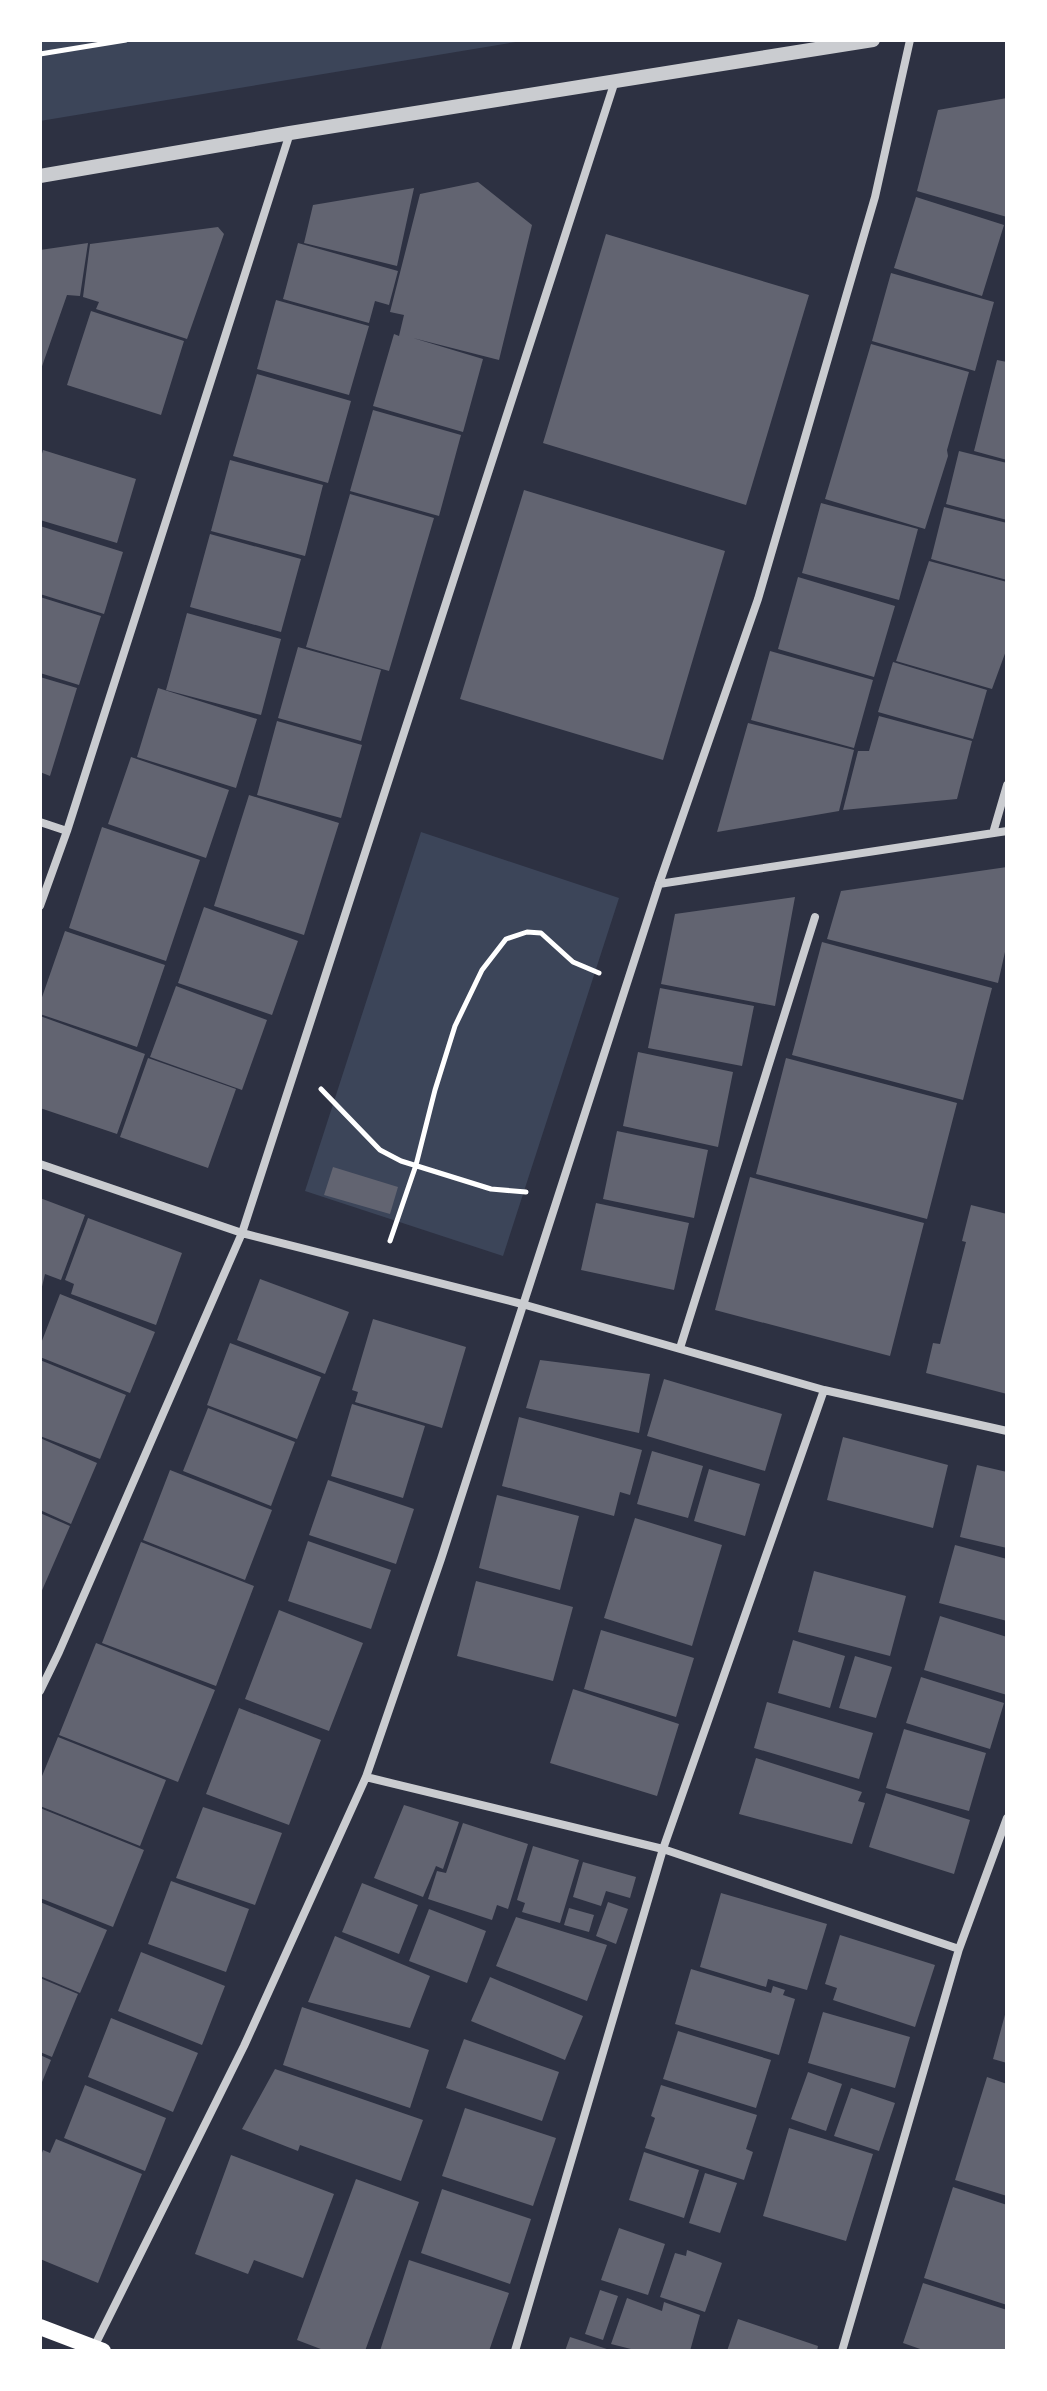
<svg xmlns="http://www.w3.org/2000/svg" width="1047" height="2391" viewBox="0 0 1047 2391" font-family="Poppins,sans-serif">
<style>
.green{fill:#3c4559}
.building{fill:#626471}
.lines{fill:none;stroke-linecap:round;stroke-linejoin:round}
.path{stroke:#fff;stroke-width:5}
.minor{stroke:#caccd0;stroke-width:8}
.tertiary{stroke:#caccd0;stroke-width:14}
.secondary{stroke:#fff;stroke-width:16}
</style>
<rect width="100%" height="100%" fill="#2d3142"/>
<!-- green -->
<path class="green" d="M40,40H528L40,121Z
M421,832L619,898L503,1256L305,1191Z"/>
<!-- building -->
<path class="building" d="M1007,98V217L917,191L938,110Z
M478,182L532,225L499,360L413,338L483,359L463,432L373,406L394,334L399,336L404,315L390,312L420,194Z
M414,188L397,266L304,243L313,205Z
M916,197L1004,225L982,296L894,268Z
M218,227L224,234L187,339L96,309L99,302L83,297L90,244Z
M606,234L809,295L746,505L543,443Z
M88,243L80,296L67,295L40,372V250Z
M298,243L398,271L389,305L375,301L369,323L283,299Z
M891,273L994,302L975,371L872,341Z
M276,300L369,326L349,395L257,369Z
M91,311L184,341L161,415L67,385Z
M871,344L969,372L947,450L948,456L925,529L825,499Z
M997,360L1007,362V460L974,451Z
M257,374L351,401L328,483L233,456Z
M373,410L461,435L439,516L350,491Z
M43,450L136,479L117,543L40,520V461Z
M959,451L1007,463V520L946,504Z
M230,460L323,485L305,556L211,531Z
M524,490L725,551L663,760L460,699Z
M350,494L434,518L389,671L306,647Z
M821,503L918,529L899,600L802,573Z
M944,507L1007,523V580L931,559Z
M40,526L123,552L104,614L40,594Z
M210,534L301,559L281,632L190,607Z
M929,561L1007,582V648L992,689L896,661Z
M798,577L895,606L874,677L778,649Z
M40,597L101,616L79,685L40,673Z
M187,613L281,639L261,715L166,690Z
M298,647L381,670L361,741L278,718Z
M770,651L873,680L854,748L751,720Z
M893,662L987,690L973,739L878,712Z
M40,677L77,688L50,776L40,772Z
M158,688L257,719L236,788L137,757Z
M879,716L972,741L957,799L843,810L858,751H869Z
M277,721L362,745L341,818L257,795Z
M748,723L854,750L839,811L717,832Z
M131,757L229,790L206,858L108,824Z
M249,795L339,823L304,935L214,906Z
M102,827L200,860L166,961L69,928Z
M1007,867V943L998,983L827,939L841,891Z
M795,897L775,1006L661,984L675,914Z
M204,907L298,941L272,1015L178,983Z
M65,931L165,965L137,1047L40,1014V1003Z
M822,942L992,988L963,1100L792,1055Z
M176,986L267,1020L242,1090L150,1057Z
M660,988L754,1006L742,1066L648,1048Z
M40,1016L145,1054L117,1134L40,1108Z
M638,1052L733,1072L718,1147L623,1126Z
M148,1058L236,1089L208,1168L120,1137Z
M786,1058L957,1103L927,1219L756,1174Z
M617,1131L708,1150L694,1218L603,1199Z
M333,1167L398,1187L390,1214L324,1195Z
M750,1177L924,1223L890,1356L715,1310Z
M40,1198L85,1215L61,1280L45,1274L40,1295Z
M596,1203L689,1223L674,1290L581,1270Z
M971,1205L1007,1214V1394L926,1373L933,1343L940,1344L966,1242L962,1241Z
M88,1218L182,1253L156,1325L71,1294L74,1284L65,1280Z
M260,1279L349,1312L325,1374L237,1340Z
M60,1294L155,1332L130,1393L40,1357V1346Z
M373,1319L466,1347L442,1428L355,1402L358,1392L352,1390Z
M230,1343L321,1377L297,1439L207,1405Z
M40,1360L126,1395L100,1459L40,1436Z
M540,1360L650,1374L639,1433L526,1408Z
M664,1379L782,1414L765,1471L647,1436Z
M352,1404L425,1426L403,1498L331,1476Z
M208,1408L295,1442L271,1506L183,1471Z
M519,1417L642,1450L630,1495L620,1492L614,1516L502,1486Z
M843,1437L948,1465L933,1528L827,1500Z
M40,1438L97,1463L71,1524L40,1510Z
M652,1451L703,1466L688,1518L637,1504Z
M977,1465L1007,1472V1548L960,1537Z
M709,1469L760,1484L745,1536L694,1521Z
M170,1470L272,1510L245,1580L143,1540Z
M328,1480L414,1509L396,1564L309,1535Z
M497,1495L579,1516L560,1590L479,1568Z
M40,1513L70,1526L40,1595Z
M635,1518L722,1545L692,1646L604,1618Z
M308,1541L391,1570L371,1629L288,1601Z
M141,1542L254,1586L216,1686L102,1643Z
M955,1545L1007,1559V1621L939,1603Z
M814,1571L906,1596L890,1656L798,1632Z
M476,1581L573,1607L553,1681L457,1656Z
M279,1610L363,1643L329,1731L245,1699Z
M940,1616L1007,1637V1695L924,1670Z
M601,1630L694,1658L676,1717L584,1689Z
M793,1640L845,1656L830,1708L778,1693Z
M96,1643L215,1690L178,1782L59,1735Z
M855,1656L892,1667L876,1718L839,1708Z
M921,1677L1004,1703L990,1749L906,1723Z
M573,1689L679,1724L657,1796L550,1763Z
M767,1702L873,1733L859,1779L754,1748Z
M239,1708L321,1740L289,1825L206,1794Z
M904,1729L986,1753L969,1811L886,1788Z
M58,1737L166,1780L140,1846L40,1806V1781Z
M756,1758L862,1792L858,1801L865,1803L852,1844L739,1814Z
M886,1793L970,1820L954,1874L869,1847Z
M404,1805L459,1822L443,1869L436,1866L423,1897L374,1878Z
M203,1807L282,1833L255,1905L176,1878Z
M40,1808L144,1850L113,1927L40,1898Z
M463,1823L528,1844L508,1909L497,1905L492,1920L428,1899L437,1871L446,1873Z
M533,1846L579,1860L560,1923L522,1912L525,1903L517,1900Z
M583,1862L636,1877L630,1898L606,1891L601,1906L573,1897Z
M171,1881L249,1909L226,1972L148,1944Z
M362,1883L418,1905L399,1954L342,1932Z
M721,1893L827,1924L807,1990L768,1979L766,1987L700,1967Z
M40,1902L107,1930L80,1993L40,1976Z
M608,1902L628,1909L616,1944L596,1936Z
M569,1908L594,1915L589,1932L564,1925Z
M429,1909L486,1931L467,1983L409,1961Z
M516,1917L607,1945L587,2001L496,1966Z
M840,1935L935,1965L915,2027L833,2000L837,1988L825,1984Z
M335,1936L430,1976L410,2028L308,2002Z
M141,1952L225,1986L202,2045L118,2011Z
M691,1969L771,1993L773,1986L785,1990L783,1995L795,1999L779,2055L675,2024Z
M490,1977L583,2016L565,2060L471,2021Z
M40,1978L78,1994L52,2057L40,2052Z
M302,2007L429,2050L410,2108L283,2065Z
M1006,2011L1007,2012V2063L993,2059Z
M823,2012L910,2037L895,2088L808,2063Z
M111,2018L198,2053L173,2112L88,2077Z
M678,2031L771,2060L756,2108L663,2079Z
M464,2039L559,2072L542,2121L446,2088Z
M40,2055L51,2060L40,2087Z
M275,2069L423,2120L401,2181L300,2145L298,2151L242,2129Z
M808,2072L842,2084L826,2131L791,2119Z
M987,2077L1007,2084V2196L955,2180Z
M85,2085L166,2118L145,2171L64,2138Z
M661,2085L757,2115L746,2149L753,2152L744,2180L645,2148L655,2118L651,2116Z
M851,2088L895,2103L879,2151L834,2136Z
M465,2108L556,2138L533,2206L442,2176Z
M789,2128L873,2154L846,2241L763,2216Z
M56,2139L142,2174L98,2283L40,2259V2158L43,2150L50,2153Z
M644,2152L699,2170L684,2218L629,2200Z
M231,2155L334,2194L303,2278L254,2260L248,2274L195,2254Z
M705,2173L737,2183L720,2233L689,2223Z
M356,2179L419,2202L365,2351H326L297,2340Z
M953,2187L1007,2205V2305L924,2278Z
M442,2189L531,2219L510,2284L421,2253Z
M619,2228L665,2244L648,2295L601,2280Z
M687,2250L722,2263L705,2312L660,2297L675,2253L686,2256Z
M409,2260L509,2293L489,2351H380Z
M923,2283L1007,2310V2351H926L903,2343Z
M600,2290L618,2296L603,2340L585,2334Z
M627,2298L662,2311L664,2302L700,2315L690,2351H639L611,2344Z
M738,2319L818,2346L817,2351H727Z
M570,2337L610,2350V2351H565Z"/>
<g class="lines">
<!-- path -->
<path class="path" d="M40,54L126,40
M321,1089L380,1150L401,1161L491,1189L526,1192
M390,1241L416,1165L435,1090L455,1026L482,970L506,939L527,932L541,933L573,962L599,973"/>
<!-- minor -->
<path class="minor" d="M40,822L67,831
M993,833L1007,785
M659,884L1007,831
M40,906L67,831L290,133
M40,1164L242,1233L522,1304L824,1390L1007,1431
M680,1348L815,917
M40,1691L59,1652L242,1233L615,81
M366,1777L663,1849L959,1949
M94,2347L244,2046L366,1777L441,1559L659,884L758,599L875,197L910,40
M515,2351L663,1849L824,1390
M842,2351L959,1949L1007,1818"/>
<!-- tertiary -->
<path class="tertiary" d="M40,176L290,133L873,40"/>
<!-- secondary -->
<path class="secondary" d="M40,2327L103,2351"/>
</g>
<!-- border -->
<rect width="1047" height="2391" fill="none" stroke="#ffffff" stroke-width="84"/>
</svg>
